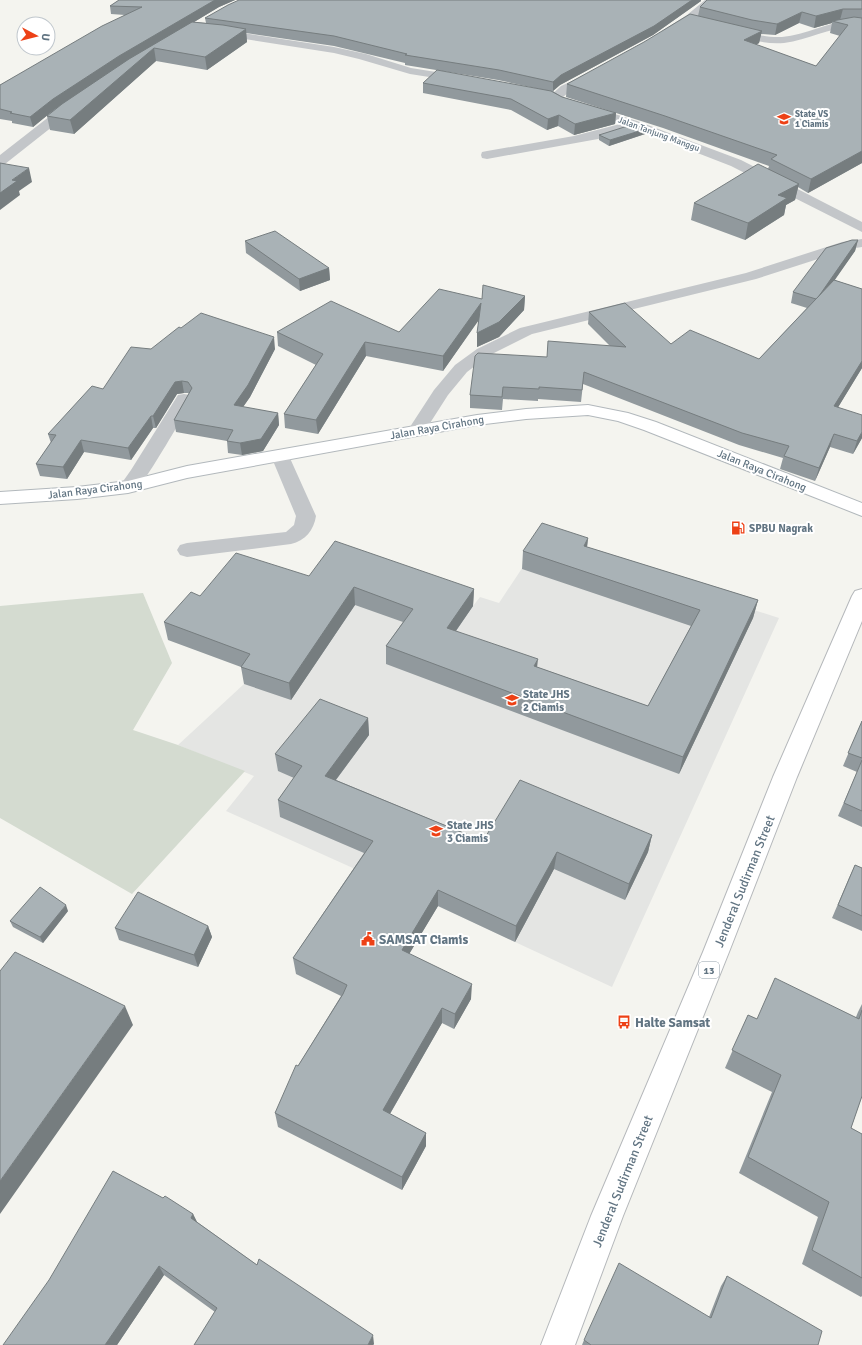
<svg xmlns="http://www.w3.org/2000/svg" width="862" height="1345" viewBox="0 0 862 1345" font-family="Signika,sans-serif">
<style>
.built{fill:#e4e5e3}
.green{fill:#d4dbd0}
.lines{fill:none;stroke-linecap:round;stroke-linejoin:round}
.secondary-casing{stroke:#b2b8bc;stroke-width:2}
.highway-casing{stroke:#b5b8bb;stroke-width:2}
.street{fill:#c3c6c9;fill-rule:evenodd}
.secondary{fill:#fff;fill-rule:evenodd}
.highway{fill:#fff;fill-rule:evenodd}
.wall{fill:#91999d;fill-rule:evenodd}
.shaded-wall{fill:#767d7f}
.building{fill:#a9b2b6;stroke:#767d7f}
.labels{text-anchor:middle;stroke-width:4;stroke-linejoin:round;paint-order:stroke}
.far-poi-label{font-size:9px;font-weight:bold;fill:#617482;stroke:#fff;text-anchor:start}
.far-street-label{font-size:9px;fill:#617482;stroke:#fff}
.shield{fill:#fff;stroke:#909ea8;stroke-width:1}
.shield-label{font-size:10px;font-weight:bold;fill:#617482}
.street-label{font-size:11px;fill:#617482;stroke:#fff}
.poi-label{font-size:11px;font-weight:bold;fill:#617482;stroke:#fff;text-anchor:start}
.near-street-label{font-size:13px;fill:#617482;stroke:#fff}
.near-poi-label{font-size:13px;font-weight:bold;fill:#617482;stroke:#fff;text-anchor:start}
</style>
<rect width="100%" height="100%" fill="#f4f4ef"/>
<!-- built -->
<path class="built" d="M540,541L779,618L612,987L455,914L226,811L254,776L178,745L244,684L336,559L473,606L480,597L499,603Z"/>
<!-- green -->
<path class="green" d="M143,593L172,663L133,730L178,745L245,771L132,894L0,818V606Z"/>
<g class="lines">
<!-- secondary casing -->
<g class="secondary-casing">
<path id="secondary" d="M588,405L628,413L656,422L862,503V516L644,430L618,421L588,415L526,419L477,425L187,478L128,493L77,499L0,504V492L77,487L128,481L187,466L477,415L526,409Z"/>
</g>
<!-- highway casing -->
<g class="highway-casing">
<path id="highway" d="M862,589V621L797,777L729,952L623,1216L575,1345H541L591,1216L703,952L773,777L852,596L855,591Z"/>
</g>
<!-- street -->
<path class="street" d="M705,0H716C709,9 677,36 665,33L664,31L665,29L687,15Z
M852,20L862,22V28C834,24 811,40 784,43C765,45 745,38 726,33L725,31L730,28C747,32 765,38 782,37C806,35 828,22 852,20Z
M217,29L334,47L366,54L411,68L461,76L465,77L467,79L465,81L461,82L410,74L359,59L334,53L213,34L212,32L213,30Z
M592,72L596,73L598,75L596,77L569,92L563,97L570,100L637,121L741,160L862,222V232L731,166L633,128L598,139L487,159L482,158L481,155L482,152L487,151L574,136L620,124L562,106L549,97L561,86Z
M72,101L76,102L78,105L76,108L5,164L0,165V155L68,102Z
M862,239V247L849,249L756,279L532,334L488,356L467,372L448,395L423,434L417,435L411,434L408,430L434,390L455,365L477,349L520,328L746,273L842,242Z
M184,394L190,395L193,399C184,414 144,486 134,491C129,493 126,492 121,491L119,487L131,470L178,395Z
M280,450L286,452L289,456L316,516C314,530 305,541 291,544L187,557L180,555L177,550L180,545L187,543L286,532L294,525L296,516L271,456L274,452Z"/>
<!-- secondary -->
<use href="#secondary" class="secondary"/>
<!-- highway -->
<use href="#highway" class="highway"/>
</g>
<!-- wall -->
<path class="wall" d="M119,0H235L219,7L194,22L206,23L205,18L701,1L653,35L560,85L553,91L562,97L616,113L615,124L574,135L558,126L547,130L511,110L423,93V83L544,90L498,80L405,65V63L334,46L246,33L247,42L207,70L156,61L74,134L50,130L47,116L55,109L33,127L12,123V121L0,119V85L125,15L111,14L110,6Z
M862,0V163L808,193L798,187L795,200L786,205L784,215L745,240L691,220L694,203L768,169L769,166L663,128L566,97L567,84L698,16L700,7ZM799,23L814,28L832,23L830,33L840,36L816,66L756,45L759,43L761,34L775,35Z
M646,129L645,134L609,146L599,140V135Z
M858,240L855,251L834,280L862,289V368L838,407L862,438L853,454L830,447L815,481L780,469L783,458L739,445L583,384L581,402L538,399V401L503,399L502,410L470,408V395L547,357L610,346L588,324L589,312L671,344L759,359L807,308L791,303L793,292Z
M245,241L329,268L330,280L300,291L246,253Z
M525,296L524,310L499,337L477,347V333L479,319L443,371L366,356L318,434L285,428L284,414L316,365L278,346L277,332H399L482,299Z
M151,349H275L250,397L243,407L278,413L279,425L263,451L242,455L228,453L227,441L176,432L174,420L189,393H184L177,394L156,428H153L131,460L84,452L67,479L40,476L36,464L51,443L48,434Z
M588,538L587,547L758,600L753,618L679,774L386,664V646L403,622L355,605L291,700L244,684L241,667L168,640L164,622L200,596L309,576L474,589L473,606L456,631L537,667L648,706L691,626L522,569L523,551Z
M368,718L369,735L336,780L483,841L652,835L648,852L625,900L554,869L515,942L438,906L409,954L471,999L454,1029L442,1023L390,1114L426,1133V1146L402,1190L278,1127L275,1113L298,1066L341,996L296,974L293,958L364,853L280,817L278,800L294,778L278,771L275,754Z
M862,721V827L838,816L857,772L843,766Z
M855,865L862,868V931L832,918L849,878Z
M68,911L43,943L13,927L10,921Z
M208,926L212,937L198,967L119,940L115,928Z
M862,1004V1096L851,1128L862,1134V1296L861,1297L802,1264L818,1217L739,1173L772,1092L725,1068L748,1015L757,1019L856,1017L858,1012Z
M163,1198L193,1214L197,1222L257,1265L374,1344L373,1345H194L215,1312L164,1275L117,1345H3Z
M727,1276L818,1345H582L584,1340L709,1317L721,1286Z"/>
<!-- shaded-wall -->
<path class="shaded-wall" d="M215,0H235L219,7L121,66L55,109L33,127L30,117L53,99L119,56Z
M692,0H701V1L653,35L560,85L553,91V82L561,75Z
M843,9L840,20L832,21V23L814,28L816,16Z
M802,12L799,23L775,35L777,24Z
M246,29L247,42L207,70L205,57Z
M762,31L759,43L741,52L744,40Z
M154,48L156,61L74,134L70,120Z
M616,113L615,124L574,135L575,124Z
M559,115L558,126L547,130L548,119Z
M646,129L645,134L609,146L610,140Z
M862,151V163L808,193L811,179Z
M29,168L32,182L19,191L20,195L0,210V193L12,180Z
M799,184L795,200L786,205L784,215L745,240L748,223L778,195Z
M858,240L855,251L814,310L816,299Z
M329,268L330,280L300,291L299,279Z
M525,296L524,310L499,337L477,347V333Z
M481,303V317L443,371V356Z
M274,337L275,349L250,397L236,417L234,405Z
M365,342L366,356L318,434L316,420Z
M862,361V368L831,419L834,406Z
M182,381L184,393L177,394L156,428L153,416L175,382Z
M278,413L279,425L263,451L242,455L240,443Z
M151,416L153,428L131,460L128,448Z
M862,432V438L853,454L857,441Z
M834,434L830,447L815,481L819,468Z
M81,440L84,452L67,479L63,467Z
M588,538L586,556L584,546Z
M354,587L355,605L291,700L289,683Z
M474,589L473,606L446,645L447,628Z
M758,600L753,618L679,774L683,757Z
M538,659L536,677L534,666Z
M368,718L369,735L326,793L325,776Z
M652,835L648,852L625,900L629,884Z
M557,852L554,869L515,942L516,926Z
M438,890V906L402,966V950Z
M66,905L68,911L43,943L40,937Z
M208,926L212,937L198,967L194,955Z
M472,984L471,999L454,1029L455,1014Z
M125,1006L133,1025L0,1214V1181Z
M442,1008V1023L384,1124L383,1110Z
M426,1133V1146L402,1190V1177Z
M193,1214L198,1224L191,1218Z
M159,1266L164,1275L117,1345H105Z
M373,1335L374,1344L373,1345H368Z"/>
<!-- building -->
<path class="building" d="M119,0H215L119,56L53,99L30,117L10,113L12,112L0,109V85L102,26L142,7L110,6Z
M239,0H692L654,26L561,75L553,82L499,70L405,55L407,54L334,36L205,18L228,5Z
M707,0H862V9H843L816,16L802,12L777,24L752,20L700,7Z
M690,14L762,31L744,40L816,66L848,25L832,21L854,17L862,18V151L811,179L771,159L777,155L665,116L567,84L644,42Z
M192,22L223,25L246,29L205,57L154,48L70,120L47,116L62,104L129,59Z
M437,70L551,91L562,97L616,113L575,124L559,115L548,119L511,99L423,83Z
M634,124L646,129L610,140L599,135Z
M0,163L29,168L12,180L17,181L0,193Z
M758,164L799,184L778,195L787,198L748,223L694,203Z
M275,231L329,268L299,279L245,241Z
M852,240H858L819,296L816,299L793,292L826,248Z
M834,280L862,289V361L834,406L862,415V432L857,441L834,434L819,468L784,456L789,446L742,433L584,372L582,390L539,387V389L503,387L502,397L470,395L475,356L478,353L547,357L548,341L626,347L589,312L625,303L671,344L690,330L759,359Z
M483,285L525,296L499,322L477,333L481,303L443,356L365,342L316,420L284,414L323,354L277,332L331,301L399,332L439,289L482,299Z
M201,313L274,337L248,385L234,405L278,413L261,439L240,443L227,441L233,430L174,420L192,388L188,382L182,381L175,382L153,416H151L128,448L81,440L63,467L36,464L56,435L48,434L92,386L103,389L131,347L151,349L179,327L181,328Z
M542,523L588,538L584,546L758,600L683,757L386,646L413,609L354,587L289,683L241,667L250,654L164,622L191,592L200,596L236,553L309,576L335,541L474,589L447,628L538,659L534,666L648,706L700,610L523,551Z
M320,699L368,718L325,776L483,841L520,780L652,835L629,884L557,852L516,926L438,890L402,950L472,984L455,1014L442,1008L383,1110L426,1133L402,1177L275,1113L296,1065L298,1066L343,994L347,985L293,958L373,841L278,800L302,766L275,754Z
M862,721V758L848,753Z
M862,760V811L844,803Z
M855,865L862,868V916L838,905Z
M40,887L66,905L40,937L10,921Z
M138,892L208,926L194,955L115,928Z
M15,952L125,1006L0,1181V971Z
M775,978L859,1019L862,1010V1096L851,1128L862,1134V1278L812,1250L829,1202L748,1157L781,1075L732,1050L748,1015L757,1019Z
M113,1171L163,1198L165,1196L193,1214L191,1218L257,1265L259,1259L373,1335L368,1345H194L217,1308L159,1266L105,1345H3L49,1280Z
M619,1263L711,1318L727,1276L822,1331L818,1345H591L584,1340Z"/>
<!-- icons -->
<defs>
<g id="school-bare" transform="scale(1.08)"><path d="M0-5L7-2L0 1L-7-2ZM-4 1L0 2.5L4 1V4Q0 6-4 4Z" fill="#ed4116" stroke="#fff" stroke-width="2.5" paint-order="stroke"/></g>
<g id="fuel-bare" transform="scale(1.08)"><path d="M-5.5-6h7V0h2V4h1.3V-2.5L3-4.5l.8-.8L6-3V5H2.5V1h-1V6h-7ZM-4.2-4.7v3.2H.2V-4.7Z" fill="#ed4116" stroke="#fff" stroke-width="2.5" paint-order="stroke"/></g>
<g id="civic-bare" transform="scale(1.08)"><path d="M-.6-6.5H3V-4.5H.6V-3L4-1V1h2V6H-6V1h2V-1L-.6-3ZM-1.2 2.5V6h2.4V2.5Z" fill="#ed4116" stroke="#fff" stroke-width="2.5" paint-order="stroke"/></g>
<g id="bus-bare" transform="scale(1.08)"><path d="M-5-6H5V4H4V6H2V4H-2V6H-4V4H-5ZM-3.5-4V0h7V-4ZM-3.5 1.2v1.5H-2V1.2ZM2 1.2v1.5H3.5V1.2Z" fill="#ed4116" stroke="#fff" stroke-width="2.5" paint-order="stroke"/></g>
</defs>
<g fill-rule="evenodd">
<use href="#school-bare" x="784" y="119"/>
<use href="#fuel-bare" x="738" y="528"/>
<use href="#school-bare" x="512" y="700"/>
<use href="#school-bare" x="436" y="831"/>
<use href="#civic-bare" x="368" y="939"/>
<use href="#bus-bare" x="624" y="1022"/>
</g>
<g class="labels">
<!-- far-poi labels -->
<g class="far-poi-label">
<text x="795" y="117">State VS<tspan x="795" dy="10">1 Ciamis</tspan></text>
</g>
<!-- far-street labels -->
<g class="far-street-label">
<text transform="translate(659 134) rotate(20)" y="3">Jalan Tanjung Manggu</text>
</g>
<!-- shield labels -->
<rect class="shield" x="699" y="962" width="20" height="16" rx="3"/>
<g class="shield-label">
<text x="709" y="974">13</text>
</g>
<!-- street labels -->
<g class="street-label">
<text transform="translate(437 427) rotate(-10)" y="4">Jalan Raya Cirahong</text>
<text transform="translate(762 470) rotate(22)" y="4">Jalan Raya Cirahong</text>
<text transform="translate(95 489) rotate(-7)" y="4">Jalan Raya Cirahong</text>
</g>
<!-- poi labels -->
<g class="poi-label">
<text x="749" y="532">SPBU Nagrak</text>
<text x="523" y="698">State JHS<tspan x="523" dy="13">2 Ciamis</tspan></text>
<text x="447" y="829">State JHS<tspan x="447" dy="13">3 Ciamis</tspan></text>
</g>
<!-- near-street labels -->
<g class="near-street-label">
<text transform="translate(744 881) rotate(-68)" y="5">Jenderal Sudirman Street</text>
<text transform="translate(622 1181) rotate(-68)" y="5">Jenderal Sudirman Street</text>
</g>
<!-- near-poi labels -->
<g class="near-poi-label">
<text x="379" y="944">SAMSAT Ciamis</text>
<text x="635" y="1027">Halte Samsat</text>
</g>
</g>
<!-- north arrow -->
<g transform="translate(36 36) rotate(97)"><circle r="19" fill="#ffffff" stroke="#c0c7cd"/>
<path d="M0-3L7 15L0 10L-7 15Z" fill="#ed4116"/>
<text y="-6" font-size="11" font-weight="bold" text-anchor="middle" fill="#617482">U</text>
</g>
</svg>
